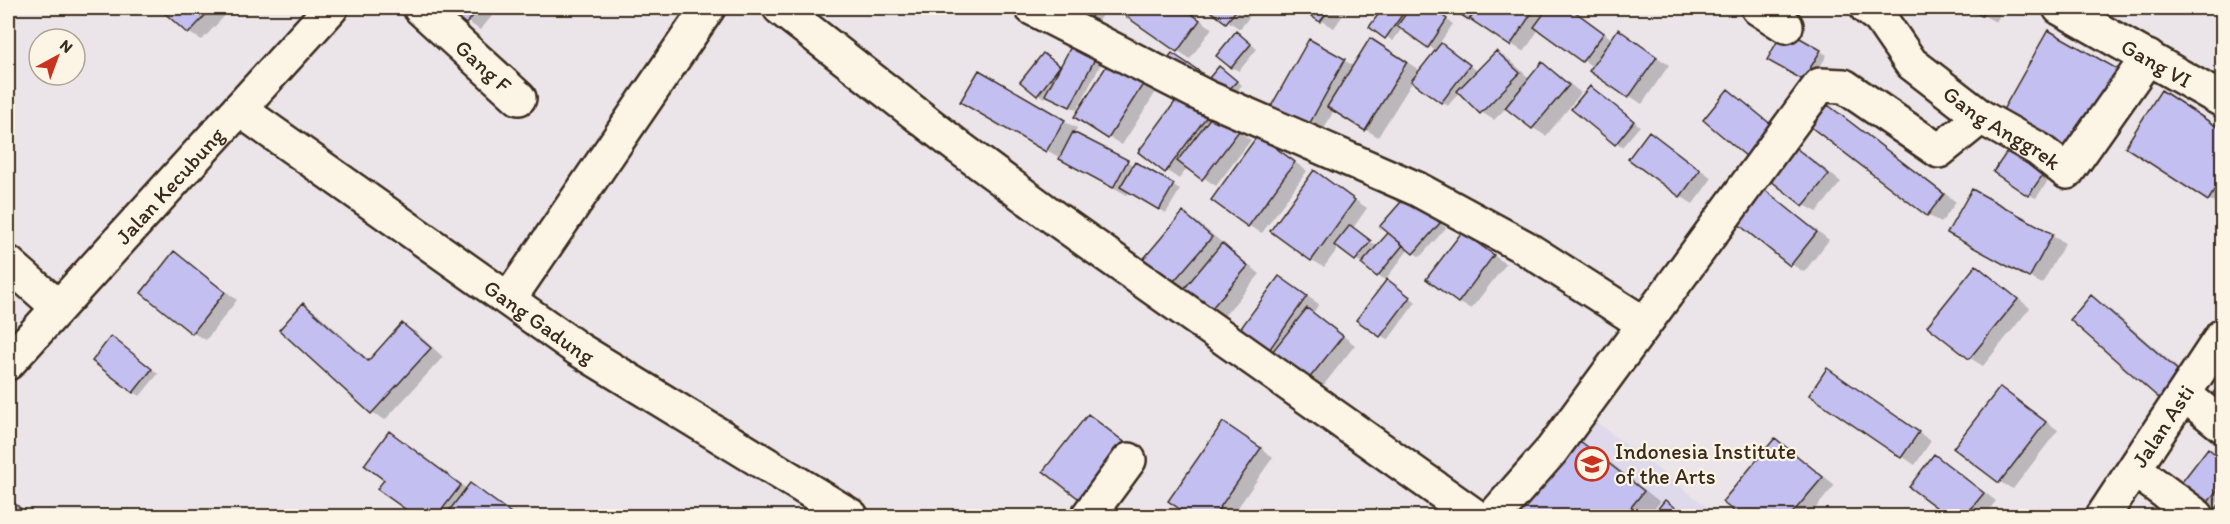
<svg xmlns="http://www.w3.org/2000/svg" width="2230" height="524" viewBox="0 0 2230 524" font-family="Itim,sans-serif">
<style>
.built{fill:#dfdaeb}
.shadow{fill:#0003}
.building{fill:#c3bff1;stroke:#3b2a1e;stroke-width:1.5}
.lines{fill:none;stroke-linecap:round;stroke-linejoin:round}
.minor-casing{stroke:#3b2a1e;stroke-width:38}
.minor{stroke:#fcf5e5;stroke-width:33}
.labels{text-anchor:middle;stroke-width:4.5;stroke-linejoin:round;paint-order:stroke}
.street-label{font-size:22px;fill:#3b2a1e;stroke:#fcf5e5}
.poi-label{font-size:22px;fill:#3b2a1e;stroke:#fcf5e5;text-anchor:start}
</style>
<rect width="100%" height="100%" fill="#ebe5e9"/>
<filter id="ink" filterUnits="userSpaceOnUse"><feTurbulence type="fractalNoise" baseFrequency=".0167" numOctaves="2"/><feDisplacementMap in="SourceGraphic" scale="12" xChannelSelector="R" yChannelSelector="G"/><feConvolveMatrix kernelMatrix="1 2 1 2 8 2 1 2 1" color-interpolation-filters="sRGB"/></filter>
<g filter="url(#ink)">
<!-- built -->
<path class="built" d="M1582,411L1719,516H1486Z"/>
<!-- shadow -->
<path class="shadow" d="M161,8H232L202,40L189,33Z
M448,8H499L480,30Z
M1071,8H1106L1095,26L1070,10Z
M1117,8H1183L1212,28L1190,59Z
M1208,8H1256L1240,29Z
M1301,8H1348L1334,28Z
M1384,8H1430L1453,24L1439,44L1476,70L1472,75L1474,76L1497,52L1510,60L1530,79L1542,64L1555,72L1581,93L1546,136L1533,128L1507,107L1494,120L1481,112L1460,91L1448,106L1413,81L1378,137L1334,110L1320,137L1271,109L1310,41L1354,66L1383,47L1421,71L1436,51L1402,28L1393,41L1371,27Z
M1453,8H1545L1549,10L1550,8H1571L1612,39L1618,31L1669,65L1642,104L1591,70L1593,67L1539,29L1524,52Z
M1602,8H1611L1609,12Z
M1969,8H2004L1996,22Z
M1785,31L1827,55L1811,83L1769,60Z
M1243,37L1257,49L1239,71L1232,67Z
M1075,43L1104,58L1077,110L1047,94L1045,98L1038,94L1050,59L1062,68Z
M1114,56L1161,84L1122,145L1076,117Z
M1226,72L1242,85L1233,96L1211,78Z
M1728,91L1741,99L1791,140L1767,168Z
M1597,92L1640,126L1622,147L1615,143Z
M1183,93L1251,140L1216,186L1188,167L1179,179L1140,152Z
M2175,100L2222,131V207L2209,200Z
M1829,107L1842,115L1956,202L1941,223L1928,215L1813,127Z
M1065,122L1077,128L1074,134L1135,166L1136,164L1180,190L1166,213L1129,191L1127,195L1048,151Z
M1650,133L1712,178L1693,204L1680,196Z
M1271,145L1307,171L1262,233L1249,226Z
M1793,147L1806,154L1841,182L1817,212L1804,205L1769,176Z
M2022,147L2055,171L2036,198L2029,195Z
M1314,172L1367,208L1353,228L1365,236L1364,238L1378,247L1414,200L1446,228L1420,257L1409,249L1385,280L1339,247L1324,267L1312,260Z
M1760,188L1773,196L1829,240L1804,272L1791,264Z
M1972,191L2065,243L2042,284L1962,240Z
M1184,214L1197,222L1260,274L1219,322L1169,287Z
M1463,234L1506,264L1471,309L1458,302Z
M174,253L187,261L237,300L206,340L193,333Z
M1976,267L1989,275L2030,308L1983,366L1970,358Z
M1279,278L1319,304L1313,313L1355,345L1322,387L1268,351Z
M1394,285L1416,302L1388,340L1358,320Z
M2092,297L2105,305L2194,382L2174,405L2161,398Z
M303,305L316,312L370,361L403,325L416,332L443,357L385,420L372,412Z
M118,342L158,374L140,396L134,392Z
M1840,378L1931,441L1915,465L1811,395Z
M2000,389L2058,430L2013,489L2000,482Z
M1089,416L1101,423L1140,453L1097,508Z
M1236,431L1273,457L1232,516H1192L1170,501Z
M390,433L467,489L470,484L516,516H418L379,488L386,479Z
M1575,439L1592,448L1660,502L1648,516H1514Z
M1776,440L1788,448L1835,485L1809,516H1742L1724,502Z
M2208,450L2222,460V496L2211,510L2204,507Z
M1935,456L1948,464L1996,501L1984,516H1950L1911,486Z
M8,497L33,516H8Z
M1665,502L1678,509L1688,516H1654Z"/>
<!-- building -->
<path class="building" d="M159,8H212L188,34Z
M446,8H480L466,24Z
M1070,8H1097L1087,23L1068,11Z
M1114,8H1183L1200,20L1177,52Z
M1206,8H1238L1226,23Z
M1299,8H1330L1320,22Z
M1383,8H1407L1385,39L1369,27Z
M1410,8H1431L1447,19L1428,48L1397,26Z
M1450,8H1477L1469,20Z
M1478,8H1535L1510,46L1470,19Z
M1548,8H1570L1604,33L1582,62L1534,27Z
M1967,8H1987L1982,16Z
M1618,29L1657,57L1628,98L1589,71Z
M1784,29L1821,50L1803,80L1767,60Z
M2048,30L2119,70L2070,157L1999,117Z
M1236,31L1251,44L1231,68L1216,56Z
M1370,38L1407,62L1365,131L1327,107Z
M1309,39L1345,59L1306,130L1269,110Z
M1074,41L1098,53L1070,107L1045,95Z
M1441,43L1470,65L1441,103L1411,81Z
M1496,51L1520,73L1480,114L1457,91Z
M1043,53L1060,66L1037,96L1020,82Z
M1172,53L1202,73L1192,87L1162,66Z
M1114,54L1149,75L1108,139L1074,117Z
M1542,62L1569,85L1532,129L1505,108Z
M1219,66L1237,81L1226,93L1209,78Z
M979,70L1065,120L1046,152L960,102Z
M1590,86L1634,121L1615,145L1571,109Z
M1728,89L1779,131L1753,162L1703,120Z
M2161,90L2222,130V178L2208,201L2125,147Z
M1183,91L1210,112L1165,173L1138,152Z
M1828,105L1944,194L1927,216L1811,127Z
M1214,113L1239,131L1202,180L1177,161Z
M1649,131L1700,170L1680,197L1628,159Z
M1073,132L1128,160L1113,188L1059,159Z
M1258,135L1295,162L1248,227L1211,200Z
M2014,142L2049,166L2028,196L1993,172Z
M1792,145L1829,174L1803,206L1766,177Z
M1135,162L1174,184L1159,210L1120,187Z
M1314,170L1355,200L1311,261L1270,231Z
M1760,186L1817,232L1790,266L1733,220Z
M1972,189L2053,234L2029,278L1947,233Z
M1407,195L1440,223L1413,254L1380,226Z
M1183,212L1212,237L1168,288L1140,263Z
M1350,225L1371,241L1355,261L1334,245Z
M1462,232L1494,255L1458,303L1426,279Z
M1388,233L1403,245L1377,277L1361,264Z
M1222,243L1248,266L1205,316L1179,295Z
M174,251L225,292L192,334L141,293Z
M1976,265L2018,299L1969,359L1927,326Z
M1279,276L1307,296L1267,353L1238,332Z
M1387,279L1410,297L1380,337L1356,320Z
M2091,295L2182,374L2160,399L2070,320Z
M303,303L368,361L402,323L431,348L371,414L279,330Z
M1307,308L1343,336L1308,380L1272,352Z
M111,336L152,369L133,393L92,361Z
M1827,368L1919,432L1901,458L1809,395Z
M2222,382V412L2208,400Z
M2000,387L2046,422L1999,483L1953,448Z
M1088,414L1128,445L1083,502L1043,471Z
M1223,422L1261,448L1214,516H1190L1168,501Z
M389,431L461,485L437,516H415L377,489L384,480L364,465Z
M1575,437L1644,491L1624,516H1512Z
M1775,438L1823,477L1790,516H1740L1722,502Z
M2208,448L2222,460V483L2204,508L2178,487Z
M1934,454L1984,493L1965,516H1948L1909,487Z
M470,483L515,516H445Z
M8,498L21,509L15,516H8Z
M1665,500L1687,516H1652Z
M2222,501V516H2216L2212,513Z"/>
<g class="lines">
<!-- minor casing -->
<g class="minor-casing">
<g id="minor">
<path id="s1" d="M420,8L519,98"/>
<path d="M780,8L957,146L1056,219L1475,516"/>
<path d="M1032,8L1206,97L1417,189L1524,247L1643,323"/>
<path d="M1758,8L1786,26"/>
<path id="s2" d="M1867,8L1880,18L1911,63L1981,117L2038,149L2067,172L2148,57"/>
<path id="s3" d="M2060,8L2222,100"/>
<path id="s4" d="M239,109L578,349L851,516"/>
<path d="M8,263L58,307"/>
<path d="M509,299L708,8"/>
<path id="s5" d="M8,363L331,8"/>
<path d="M2185,395L2222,425"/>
<path d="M2135,470L2197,516"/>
<path d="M1088,516L1129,460"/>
<path d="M1494,516L1552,450L1820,85L1844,86L1939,151L1981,117"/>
<path id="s6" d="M2103,516L2222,336"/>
</g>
</g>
<!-- minor -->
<use href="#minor" class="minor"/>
</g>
</g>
<!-- icons -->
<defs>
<g id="university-ring" transform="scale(1.725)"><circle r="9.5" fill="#fcf5e5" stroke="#c8321e" stroke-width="1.5"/><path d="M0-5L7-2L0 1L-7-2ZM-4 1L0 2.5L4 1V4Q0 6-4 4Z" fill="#c8321e"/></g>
</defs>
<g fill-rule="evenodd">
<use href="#university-ring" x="1592" y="464"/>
</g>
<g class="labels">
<!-- street labels -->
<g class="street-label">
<text dy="8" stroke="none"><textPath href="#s3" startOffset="111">Gang VI</textPath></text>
<text dy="8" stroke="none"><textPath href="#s1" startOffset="86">Gang F</textPath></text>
<text dy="8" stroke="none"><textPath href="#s2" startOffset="183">Gang Anggrek</textPath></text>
<text dy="8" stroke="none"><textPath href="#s5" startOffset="240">Jalan Kecubung</textPath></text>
<text dy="8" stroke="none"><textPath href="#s4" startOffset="368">Gang Gadung</textPath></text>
<text dy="8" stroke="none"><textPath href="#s6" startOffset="108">Jalan Asti</textPath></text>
</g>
<!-- poi labels -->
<g class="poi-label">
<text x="1615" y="459">Indonesia Institute<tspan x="1615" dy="25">of the Arts</tspan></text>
</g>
</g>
<!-- margin -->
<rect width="2230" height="524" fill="none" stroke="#fcf5e5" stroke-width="30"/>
<rect x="15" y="15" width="2200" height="494" fill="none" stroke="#3b2a1e" stroke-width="2" filter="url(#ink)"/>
<!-- north arrow -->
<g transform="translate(57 57) rotate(41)"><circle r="28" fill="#fcf5e5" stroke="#afa495" stroke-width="1.5"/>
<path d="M0-4.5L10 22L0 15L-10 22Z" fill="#c8321e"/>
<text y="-9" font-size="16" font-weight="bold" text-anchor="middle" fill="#3b2a1e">N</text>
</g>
</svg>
